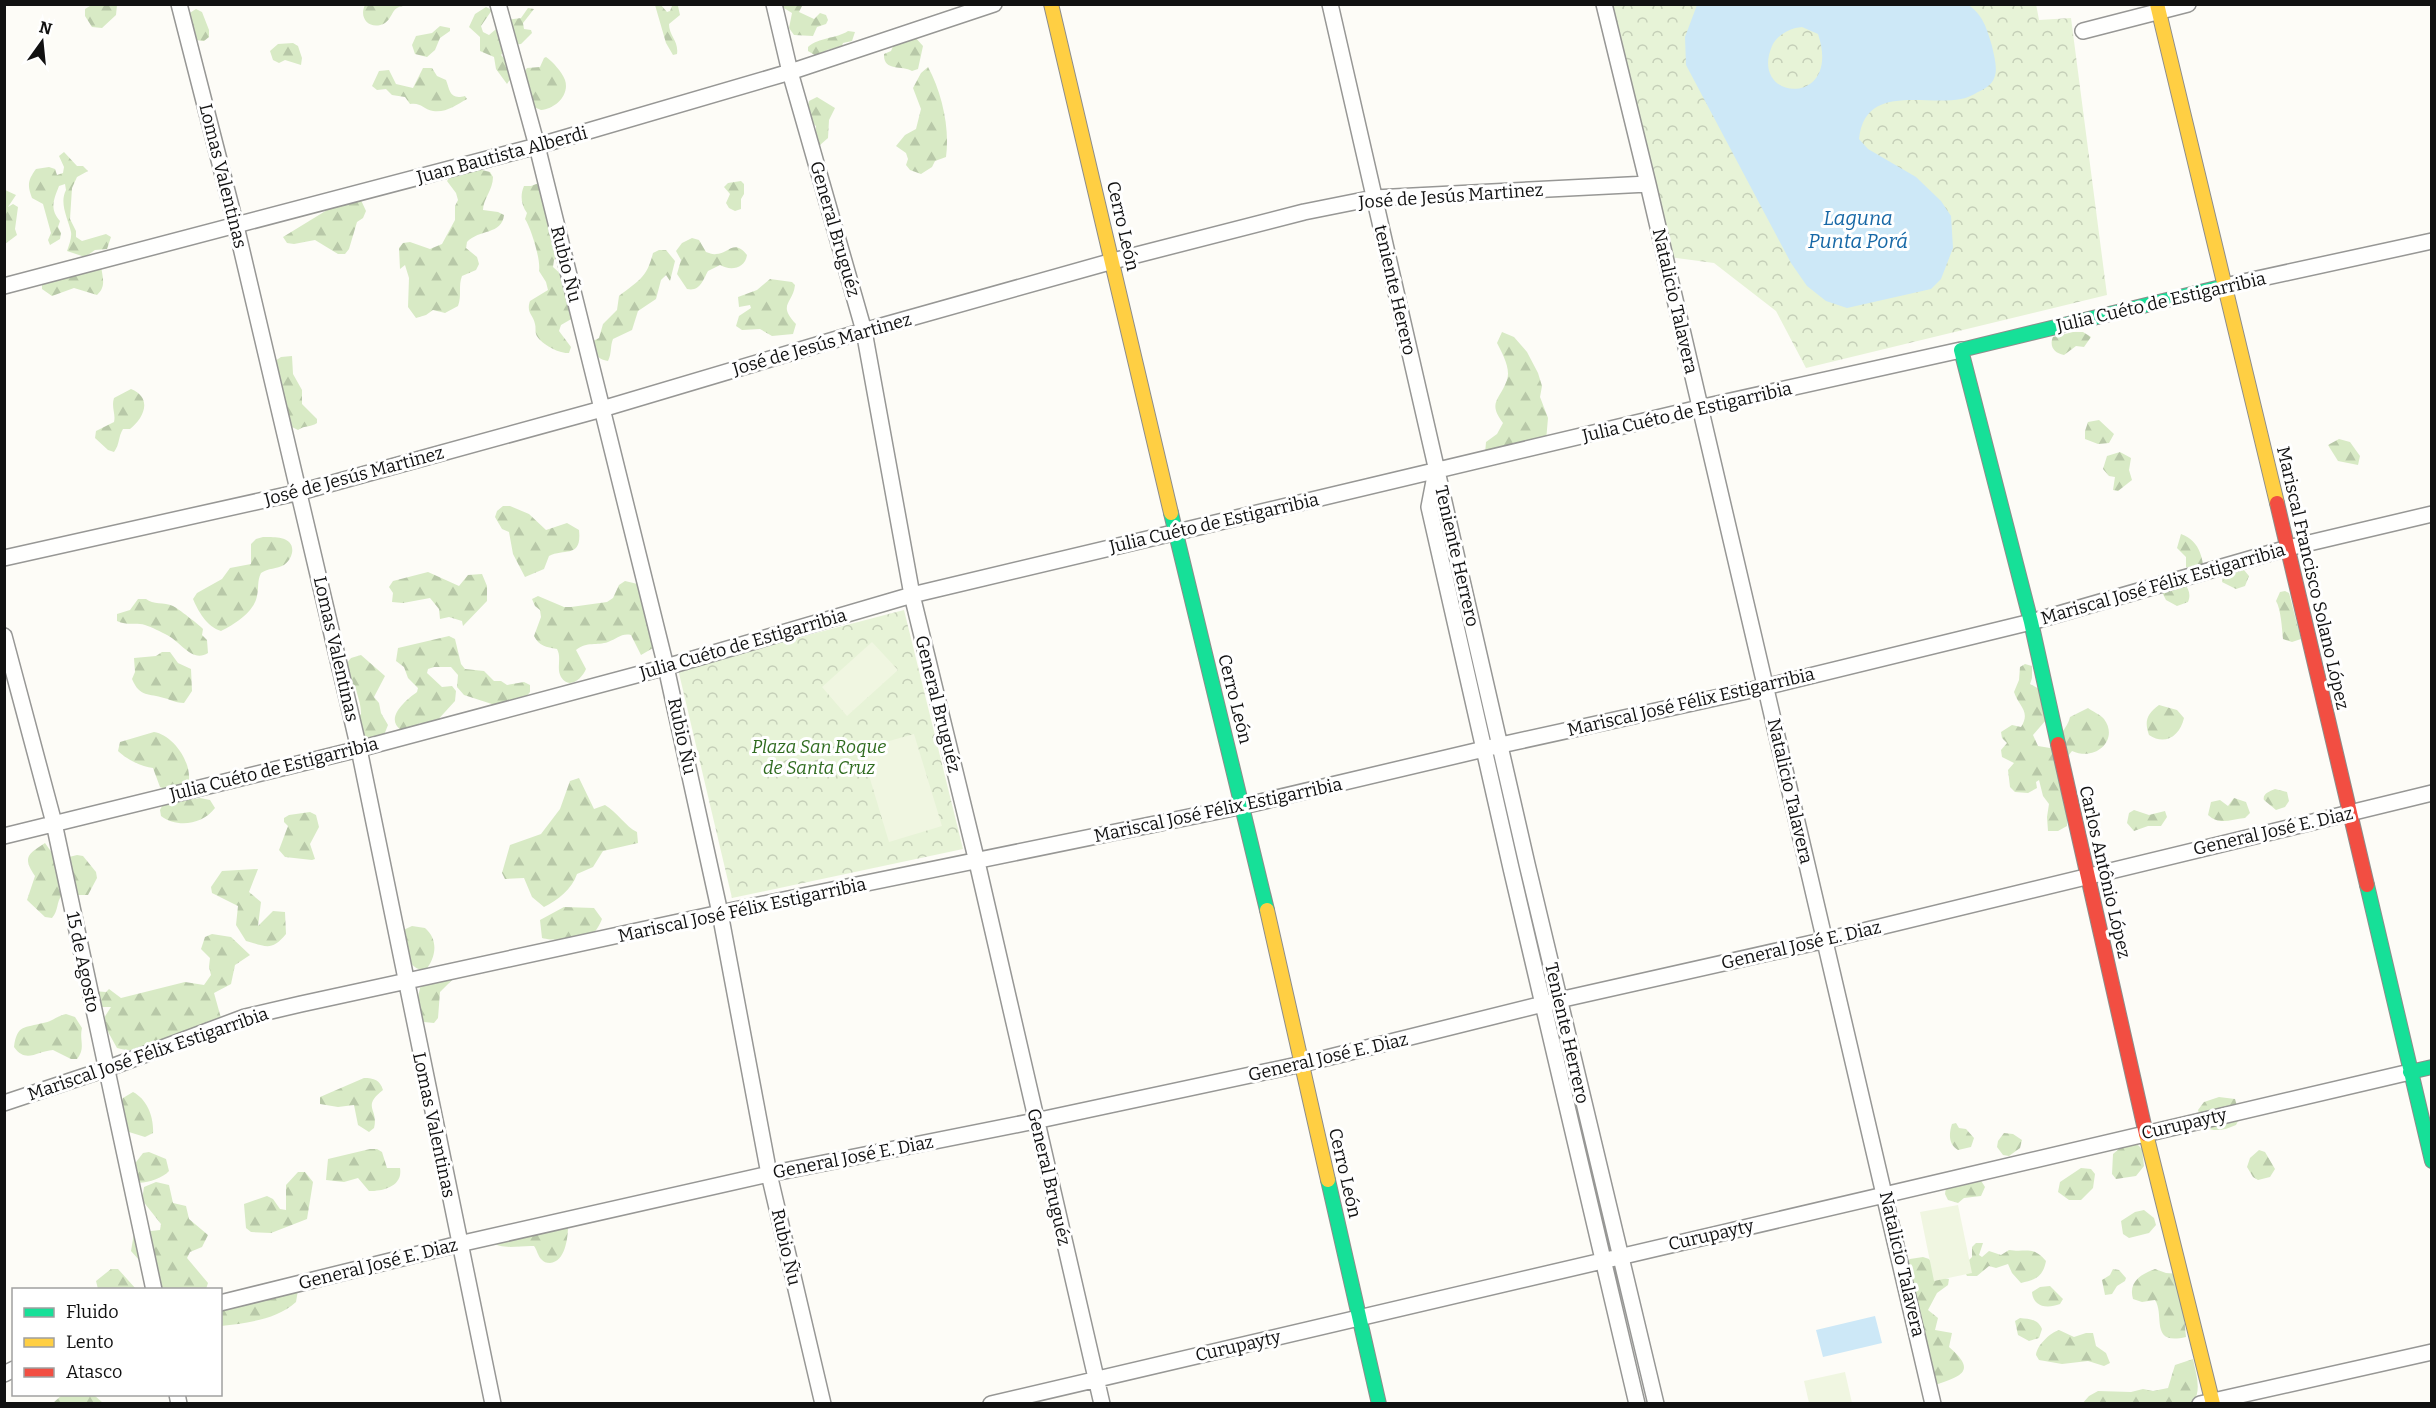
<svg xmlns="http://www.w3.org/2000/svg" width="2436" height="1408" viewBox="0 0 2436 1408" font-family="Bitter,serif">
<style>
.forest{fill:url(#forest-firs)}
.park{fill:url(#park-crowns)}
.pitch{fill:#f0f6e1}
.water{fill:#cde8f7;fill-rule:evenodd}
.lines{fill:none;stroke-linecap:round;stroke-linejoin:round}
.street-casing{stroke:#979795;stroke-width:18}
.fast-casing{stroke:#8e8d8b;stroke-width:16}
.slow-casing{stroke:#8e8d8b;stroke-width:16}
.jam-casing{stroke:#8e8d8b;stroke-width:16}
.street{stroke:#fffffe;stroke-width:15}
.fast{stroke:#16e098;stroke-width:14}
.slow{stroke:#ffcf43;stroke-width:14}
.jam{stroke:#f24e42;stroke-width:14}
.labels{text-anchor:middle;stroke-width:6;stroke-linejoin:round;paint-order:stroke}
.street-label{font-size:18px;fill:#111;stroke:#fff}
.park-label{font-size:18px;font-style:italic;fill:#2f6b1f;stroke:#fff}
.water-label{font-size:20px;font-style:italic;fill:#1768a6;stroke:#fff}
</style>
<defs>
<pattern id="forest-firs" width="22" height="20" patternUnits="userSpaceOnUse" patternTransform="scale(1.5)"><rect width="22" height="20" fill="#d8eac5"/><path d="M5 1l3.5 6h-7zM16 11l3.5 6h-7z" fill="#b8c8a8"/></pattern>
<pattern id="park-crowns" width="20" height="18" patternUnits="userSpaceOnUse" patternTransform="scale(1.5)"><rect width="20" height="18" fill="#e7f3d7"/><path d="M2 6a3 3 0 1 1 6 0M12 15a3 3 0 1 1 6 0" fill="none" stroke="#c5cfb8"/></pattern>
</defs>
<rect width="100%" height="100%" fill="#fdfcf7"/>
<!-- forest -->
<path class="forest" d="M103,5H117L116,15L102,28L92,27L85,16V9L90,6Z
M365,5V4L407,5C404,6 400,6 397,8C392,11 391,19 385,23C371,31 358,19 365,5Z
M655,5H661L667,12L670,11L672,6H678L680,15L669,24C669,36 679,41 677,54L673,55L666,43Z
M779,5H808L802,6L799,12L814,19L820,13L826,15L828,20L826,24L817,27L813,36L794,35L789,28L792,13Z
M486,7L492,10L481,26L483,32L489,35L507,20L521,18L528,8L534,9L523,23L524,29L531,30L532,33L521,44L509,45L501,55L506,60L511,78L507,84L496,69L494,57L480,51V37L469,27L475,14Z
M196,9L202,12L209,30V37L204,41L195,40L188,14Z
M440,26L450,28V31L440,38L435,50L427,57L415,54L412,45L416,36L432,33Z
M848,31L855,32L852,41L843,43L842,46L827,50L818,57L808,51V47C819,37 836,39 848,31Z
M914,36L923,46L918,69L912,71C902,65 883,72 884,54L891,51L895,42Z
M278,44L293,43L298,46L302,58L301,65L285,60L279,63L273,60L270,51Z
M546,57C553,62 562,72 565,80C570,95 555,109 541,110L529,105L523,74L527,68L540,67L544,58Z
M928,67C942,93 950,128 946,157L935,161L932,167L921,174L910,170L906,165L908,159L906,153L896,146L905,135L916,129L921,109L913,88L921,73Z
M423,68H432L437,76L446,80C450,91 450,100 465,96L467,99C456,105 446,113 433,111C423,109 421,102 410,104L405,97L392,95L386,89L377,90L372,86L379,71L389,70L396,84L413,88Z
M817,97L835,108L829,120L828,138L820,145L815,138L816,126L810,121L807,110L809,101Z
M64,152L77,166H83L88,171L77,177L72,188L70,219L76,231V237L82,241L106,234L111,237L107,249L95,250L85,257L67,251C69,245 72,238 71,232C68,219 59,203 66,190L65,184L59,186C54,199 49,209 60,221L58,227L61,233L60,239L50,245L48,240L51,233L43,204L32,198C27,185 28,180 36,169L49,167L55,169L57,175L63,173L64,167L59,156Z
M470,167L490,172L493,177C493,190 483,199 483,210L498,212L504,215C502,235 479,229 467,242L466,248L477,257L479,264L476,270L462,276C458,286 462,295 458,306L445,313L433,310L426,315L416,318L408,307L409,278L405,265L400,269L399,248L403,243L410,242L430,249L442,244L455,220V206L458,200L456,193L447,181L451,175Z
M544,181L559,256L554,260L553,267L564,277L573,318L561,325L559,331L571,347L569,353C559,354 539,343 536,334C535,331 536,327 535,324C533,314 526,313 530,301L548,290L546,282L539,271C541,260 531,228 525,219L527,213C521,205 520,195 524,186H531Z
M741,181L744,184V194L741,199V209L735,211L729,208L726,203L730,194L724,187L728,183Z
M5,190L16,195L8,207L13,204L18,207L15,229L17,235L5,244Z
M360,198L366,211L363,218L357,222L349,249L345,254H338L315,240L294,244L287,243L283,237L332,207Z
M692,238L699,240L706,252C710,253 713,255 716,254C728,254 734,238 747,255C745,269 730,271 720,265L708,271C703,280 700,292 687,289L677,274L681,260L676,251L682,243Z
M659,250H666L675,261L670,281L666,275L661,280L656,299L638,311L632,330L613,339C610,346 612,353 608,361C596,359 595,353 593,341L599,338L603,324L617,310L619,296C638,281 647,278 653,253Z
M101,265C102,277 107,286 97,295L74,288L52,296L42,289V283Z
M770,279L792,282L795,285C793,304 777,304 796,324L793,334L772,336L760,329L742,330L736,326L739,316L751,308L750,305L739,307L738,297L757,290Z
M1502,332L1514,337L1527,352L1538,373L1542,386L1540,397L1548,418L1546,441L1485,454L1486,442L1497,434L1503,423C1487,402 1500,400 1507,380C1511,368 1502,353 1497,343Z
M2073,332H2083L2091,337L2084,347L2076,346L2064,355C2054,353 2049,346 2053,337Z
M292,356L293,374L302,390V404L317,419V423C312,427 305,425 298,430L290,426L283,403L284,392L279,387L275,361L281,357Z
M131,389C153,398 144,418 130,429H123C118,437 120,444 114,452L108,450L95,438L96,431L114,422C116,414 111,407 114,398Z
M2099,420L2114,434L2109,443L2098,444L2085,439V431L2088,422Z
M2339,439L2350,442L2360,456L2358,465L2338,461L2328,445Z
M2120,452L2131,458L2129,470L2132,480L2118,491L2113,490L2115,477L2109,476L2103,469L2107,456Z
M503,506H510L529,514L546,530L567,523L579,530C582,559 565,548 549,556L544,569L525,577L513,554L509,532L502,529L495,517L497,511Z
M2181,534C2201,541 2204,561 2204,580L2195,571L2186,567V557L2177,548Z
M263,537C274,537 295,536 292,553C291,558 288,562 284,565C277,569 268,568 261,573C257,581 259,587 257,596C254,612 235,624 221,631C207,627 198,611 193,599L197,593L222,579L230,568L251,564V544L256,539Z
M2239,564L2249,576L2245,586L2236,589L2222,582L2224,573Z
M428,572L459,586L468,575L482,574L487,586V601L463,626L462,621L449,617L440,619L439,609L430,598L403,603L392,602L393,593L389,587L393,581Z
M625,581L646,586L656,642L653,648L641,655L631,635C621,633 617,639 608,642C597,646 587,641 576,650L586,669C582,679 569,690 561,677C556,668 562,658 557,649C546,647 539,646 534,636L541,617L540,610L535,606L532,599L538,596L564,607H571L607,602L613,598L619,585Z
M2184,583C2189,589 2191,595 2188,602L2177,606L2166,600L2161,590Z
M2285,591L2289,593L2301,639L2292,642L2283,639C2282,629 2281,609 2276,601L2280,592Z
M138,599H146C153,605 164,602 173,606C176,607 202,627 203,629L202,635L207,640L208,653C192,663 181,642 167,635C161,632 152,627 145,625C136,622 127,626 117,621V614L130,610Z
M449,636L455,639L461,664L465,669L484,671L494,681H501L507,685L524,682L530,685V692L525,698L498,706L464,695L457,687L458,675L451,667H434L428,669L427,673L442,687L452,686L456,691L455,701L434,724L420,723L412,729L401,730C384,718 406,700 417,692L418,688L408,678L404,667L396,661L398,648Z
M162,652H170L178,663L191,669L192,691L184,703C176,703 172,700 164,698C149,693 140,698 132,679L135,672L134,658L156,656Z
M361,655L385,676L374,697L379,703L381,713L388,725L384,735L370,738L363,735L358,717L361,714C361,704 358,698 356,689L351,684L346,664L351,658Z
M2025,664L2032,666V678L2030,684L2041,690L2046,720L2033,735L2038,746L2050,748C2056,738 2068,728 2070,717L2088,708C2092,711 2101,715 2104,719C2119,739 2097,762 2072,751L2068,756L2067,826L2058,831H2048L2047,817L2049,804L2043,796L2039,780L2036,782L2037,788L2028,793L2015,792L2010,787L2008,770L2014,763L2002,757L2001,750L2007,743L2002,738L2001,732L2012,725L2021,727C2031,711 2019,707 2014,692L2019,680L2020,667Z
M2159,705L2177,710L2184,718C2180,736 2165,746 2149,735C2144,721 2147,714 2159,705Z
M154,732C174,735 194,765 188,785L167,790L160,787L153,768C142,767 126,759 118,751L120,742Z
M579,778L594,809L605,805C617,812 626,827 637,832L638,843L603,851L593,867L577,874C572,889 558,900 544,907L532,897L524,878L505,879L502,873L510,845L541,834L560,809L570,781Z
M2275,789L2287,792L2289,801L2285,807L2276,810L2264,800C2262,794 2270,791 2275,789Z
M200,798L210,800L215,808C202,825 177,828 161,816L160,810L163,804Z
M2234,798L2246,802L2250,813L2245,818C2231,819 2220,826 2208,815L2211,802L2220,800L2228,806Z
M2134,810L2149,815L2165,811L2167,817L2161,826H2148L2134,831L2127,823L2129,813Z
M310,812L316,815L319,827L310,844L315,859L312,860L285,857L279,850L288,826L284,822V818L289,815Z
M45,843L57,860L77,855L83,856L96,872L97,878L88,895H62C56,902 59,910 52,918L45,917L27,900L35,876C22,857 28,854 45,843Z
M258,869L249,892L261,902L258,926L273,911L285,912L286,934C271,952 266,946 246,941L236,925L238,906L212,893L211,887L222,871Z
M564,907L594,908L602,919C600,924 596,932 591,935C580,941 553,941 542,938L540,920Z
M412,926L425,928C439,940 436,958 425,971C406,968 404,948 399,932Z
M212,934L231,937L250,955L235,965L231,984L214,993L221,1018C190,1032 152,1058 117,1048L102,1021L111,1007H99L93,991L106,992L109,989L121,998L185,982L204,985L211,975L209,967L210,958L201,949L205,937Z
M453,979L440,992L438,1018L434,1023L424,1022C416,1012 417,997 421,985Z
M66,1014L75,1017L82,1028C79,1040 86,1048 77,1059H71L53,1050C37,1051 26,1064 14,1047C17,1024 25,1028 43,1023C51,1022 57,1016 66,1014Z
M364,1078C374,1078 380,1080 383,1090C361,1107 379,1109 374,1128L369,1132L358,1125L354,1105L338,1107L320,1104V1097Z
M133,1092C147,1099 154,1117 153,1133L145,1137L129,1132L120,1108L123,1098Z
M2219,1097L2235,1099L2240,1117L2236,1125C2224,1130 2215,1133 2203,1126L2198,1110L2204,1102Z
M1956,1123L1959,1128L1966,1129L1974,1138L1971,1147L1958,1150C1948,1144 1949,1133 1952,1124Z
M2004,1133L2013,1134L2022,1140L2020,1148L2009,1156L2003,1155L1997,1147L1998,1141Z
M2136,1143L2142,1149L2144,1166L2136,1176L2116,1179L2112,1174L2113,1154L2120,1148Z
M370,1149H377L382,1152L387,1168H400C403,1186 384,1191 369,1191L358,1178L344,1182L326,1180L328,1159Z
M2259,1150L2265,1152L2275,1169L2270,1177L2258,1180L2253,1177L2247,1167L2250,1158Z
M149,1152L166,1159L169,1171C162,1179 143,1185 133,1182L130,1170L143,1153Z
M2081,1168L2091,1169L2095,1174L2093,1188L2081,1200H2069L2058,1192L2060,1182Z
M298,1172H305L313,1182L307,1219L271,1233L251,1232L246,1228L244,1204L267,1196L273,1199L280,1209L286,1210V1185Z
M1978,1176L1985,1187L1981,1196L1964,1198L1958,1203L1948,1200L1945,1194L1946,1187Z
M156,1182L169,1185L173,1203L186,1206L189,1219L208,1235L202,1247L190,1252L187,1258L208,1283L206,1289H148L157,1268L139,1260L131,1251L134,1233L160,1230L161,1224L142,1200L144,1187Z
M2144,1210L2154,1218L2156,1225L2149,1233L2129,1238L2123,1234L2121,1221L2135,1212Z
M568,1226C568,1238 565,1262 550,1263C546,1263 544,1262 541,1259C538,1256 537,1250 534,1246C521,1245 501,1251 491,1241Z
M1976,1243H1983L1979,1255L1982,1257L1989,1251L2001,1255L2009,1250C2026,1253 2032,1245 2046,1261C2043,1277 2035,1280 2021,1283L2012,1273L2008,1264L1996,1268L1989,1266L1977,1276H1967L1964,1270L1965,1264L1972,1257V1247Z
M1923,1257L1929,1259L1943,1278L1949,1279L1948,1285L1937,1293L1928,1310L1938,1318L1935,1330L1952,1333L1949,1347C1977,1371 1962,1376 1935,1385L1921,1316L1905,1263L1910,1259Z
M111,1269H118L136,1289H98L96,1281Z
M2113,1269L2119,1270L2126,1278L2125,1281L2117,1286L2112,1294L2105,1295L2102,1280L2110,1275Z
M2155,1269L2166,1273L2180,1274L2186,1337C2149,1346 2165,1315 2155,1300L2142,1302L2133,1299C2128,1282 2141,1274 2155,1269Z
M2050,1286L2063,1299L2060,1304C2047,1309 2033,1307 2032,1292L2040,1287Z
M298,1290L296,1302C276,1320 246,1323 221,1326L220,1304Z
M2020,1318C2029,1319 2038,1319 2042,1329L2039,1338L2029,1341L2018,1335L2015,1321Z
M2059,1330L2074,1337L2086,1333H2093L2096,1346L2106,1353L2110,1363L2104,1366L2088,1361L2062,1364L2039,1360L2036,1355C2037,1345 2050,1333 2059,1330Z
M2193,1359C2196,1374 2202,1390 2193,1403L2082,1404L2089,1396L2098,1391L2131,1392L2143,1389L2153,1391L2168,1388L2175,1365Z
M63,1394L94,1395L103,1403H53Z"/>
<!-- park -->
<path class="park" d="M2036,4L2039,20L2071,18L2107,295L1806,368L1776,311L1714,263L1669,257L1607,5Z
M904,610L963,849L732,898L678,669Z"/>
<!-- pitch -->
<path class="pitch" d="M872,642L898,670L847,716L822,687Z
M914,734L942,826L889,842L861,749Z
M1958,1205L1972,1273L1934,1281L1920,1212Z
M1845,1372L1852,1403H1809L1804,1381Z"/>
<!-- water -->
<path class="water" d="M1967,4C1983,14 1987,29 1992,46C1997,68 2001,82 1978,92C1973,95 1967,98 1961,99C1924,106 1865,83 1859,139L1868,149L1916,177L1941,201L1951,216L1953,248L1941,279L1931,289L1847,308L1826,301L1807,286L1791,263L1686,65L1685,37L1697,5ZM1802,27L1818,34C1843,108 1748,102 1772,46C1777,35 1790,28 1802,27Z
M1875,1316L1882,1343L1823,1357L1816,1330Z"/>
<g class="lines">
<!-- street casing -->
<g class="street-casing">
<path id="street" d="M179,4L236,226L359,749L493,1404
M498,4L537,146L666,667L720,913L769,1174L823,1404
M774,4L790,72L864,331L912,595L977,862L1102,1404
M1330,4L1527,864L1656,1404
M1604,4L1648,184L1933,1404
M2083,31L2188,4
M4,286L537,146L790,72L994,4
M2225,286L2432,241
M1435,476L1429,507L1511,868L1637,1404
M4,558L300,492L602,409L864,331L1113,261L1304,212L1374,198L1648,184
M4,636L54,823L154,1290
M4,836L359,749L666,667L912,595L1699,408L1961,350
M4,1103L106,1069L245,1017L301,1004L720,913L1243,806L1501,745L1765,687L2031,622L2288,548L2432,514
M220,1303L459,1244L769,1174L1035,1121L1302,1064L1559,1000L1826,940L2432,793
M4,1374L14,1369
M177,1394L179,1404
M991,1404L2410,1072
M2200,1404L2432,1352"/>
</g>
<!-- fast casing -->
<g class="fast-casing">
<path id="fast" d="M1171,513L1267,910
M2058,744L2031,622L1961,350L2225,286
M2367,885L2432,1161
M2410,1072L2432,1067
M1328,1180L1379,1404"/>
</g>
<!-- slow casing -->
<g class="slow-casing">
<path id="slow" d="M1051,4L1171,513
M2157,4L2277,503
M1267,910L1328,1180
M2146,1134L2213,1404"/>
</g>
<!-- jam casing -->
<g class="jam-casing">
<path id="jam" d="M2277,503L2367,885
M2058,744L2146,1134"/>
</g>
<!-- street -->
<use href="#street" class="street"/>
<!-- fast -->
<use href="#fast" class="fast"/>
<!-- slow -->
<use href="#slow" class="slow"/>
<!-- jam -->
<use href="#jam" class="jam"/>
</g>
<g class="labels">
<!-- street labels -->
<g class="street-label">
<text transform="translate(502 155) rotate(-15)" y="6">Juan Bautista Alberdi</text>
<text transform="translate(223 176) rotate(76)" y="6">Lomas Valentinas</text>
<text transform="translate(1451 196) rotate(-4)" y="6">José de Jesús Martinez</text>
<text transform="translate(1123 226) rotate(77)" y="6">Cerro León</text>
<text transform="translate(835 229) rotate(74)" y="6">General Bruguéz</text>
<text transform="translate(566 264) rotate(76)" y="6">Rubio Ñu</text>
<text transform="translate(1395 290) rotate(77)" y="6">teniente Herero</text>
<text transform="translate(1675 301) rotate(77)" y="6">Natalicio Talavera</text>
<text transform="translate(2161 302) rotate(-13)" y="6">Julia Cuéto de Estigarribia</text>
<text transform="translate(822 344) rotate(-16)" y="6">José de Jesús Martinez</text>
<text transform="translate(1687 412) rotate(-13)" y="6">Julia Cuéto de Estigarribia</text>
<text transform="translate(354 476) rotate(-15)" y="6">José de Jesús Martinez</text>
<text transform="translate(1214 523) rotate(-13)" y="6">Julia Cuéto de Estigarribia</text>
<text transform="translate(1457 556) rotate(77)" y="6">Teniente Herrero</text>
<text transform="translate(2313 578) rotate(77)" y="6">Mariscal Francisco Solano López</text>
<text transform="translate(2163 584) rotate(-16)" y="6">Mariscal José Félix Estigarribia</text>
<text transform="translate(743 644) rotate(-16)" y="6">Julia Cuéto de Estigarribia</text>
<text transform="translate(336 649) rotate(77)" y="6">Lomas Valentinas</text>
<text transform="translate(1235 699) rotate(76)" y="6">Cerro León</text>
<text transform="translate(1691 702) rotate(-13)" y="6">Mariscal José Félix Estigarribia</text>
<text transform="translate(938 704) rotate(76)" y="6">General Bruguéz</text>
<text transform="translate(682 736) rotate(78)" y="6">Rubio Ñu</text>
<text transform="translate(274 769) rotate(-14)" y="6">Julia Cuéto de Estigarribia</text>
<text transform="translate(1790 791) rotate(77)" y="6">Natalicio Talavera</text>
<text transform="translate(1218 810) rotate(-12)" y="6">Mariscal José Félix Estigarribia</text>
<text transform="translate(2273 831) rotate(-13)" y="6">General José E. Diaz</text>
<text transform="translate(2105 872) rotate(77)" y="6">Carlos Antônio López</text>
<text transform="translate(742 910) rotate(-12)" y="6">Mariscal José Félix Estigarribia</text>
<text transform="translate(1801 945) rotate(-13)" y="6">General José E. Diaz</text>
<text transform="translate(83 962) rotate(78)" y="6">15 de Agosto</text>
<text transform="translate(1567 1033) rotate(77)" y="6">Teniente Herrero</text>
<text transform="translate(148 1054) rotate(-19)" y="6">Mariscal José Félix Estigarribia</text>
<text transform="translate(1328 1057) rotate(-13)" y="6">General José E. Diaz</text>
<text transform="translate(2184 1124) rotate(-13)" y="6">Curupayty</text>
<text transform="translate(434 1125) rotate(78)" y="6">Lomas Valentinas</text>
<text transform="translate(853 1157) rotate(-11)" y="6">General José E. Diaz</text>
<text transform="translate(1345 1173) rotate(77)" y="6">Cerro León</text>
<text transform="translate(1049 1177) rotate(77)" y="6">General Bruguéz</text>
<text transform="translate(1711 1235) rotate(-13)" y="6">Curupayty</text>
<text transform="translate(786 1247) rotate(77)" y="6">Rubio Ñu</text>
<text transform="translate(378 1264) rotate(-14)" y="6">General José E. Diaz</text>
<text transform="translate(1902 1264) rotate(77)" y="6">Natalicio Talavera</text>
<text transform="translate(1238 1346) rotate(-13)" y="6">Curupayty</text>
</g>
<!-- park labels -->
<g class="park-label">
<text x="819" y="753">Plaza San Roque<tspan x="819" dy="21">de Santa Cruz</tspan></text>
</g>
<!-- water labels -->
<g class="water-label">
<text x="1858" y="225">Laguna<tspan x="1858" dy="23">Punta Porá</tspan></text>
</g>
</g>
<!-- border -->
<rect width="2436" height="1408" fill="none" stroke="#111111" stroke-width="12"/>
<!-- legend -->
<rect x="12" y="1288" width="210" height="108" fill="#ffffff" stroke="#a0a0a0" stroke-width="1.5"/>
<rect x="24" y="1308" width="30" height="9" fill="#16e098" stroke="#a0a0a0" stroke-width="1.5"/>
<text x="66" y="1318" font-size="18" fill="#111111">Fluido</text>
<rect x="24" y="1338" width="30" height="9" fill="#ffcf43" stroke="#a0a0a0" stroke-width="1.5"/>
<text x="66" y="1348" font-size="18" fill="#111111">Lento</text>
<rect x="24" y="1368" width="30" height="9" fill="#f24e42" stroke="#a0a0a0" stroke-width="1.5"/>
<text x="66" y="1378" font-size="18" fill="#111111">Atasco</text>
<!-- north arrow -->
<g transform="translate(42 42) rotate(15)" stroke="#ffffff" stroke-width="4.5" paint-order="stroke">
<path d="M0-4.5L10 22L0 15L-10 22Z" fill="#111111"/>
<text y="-9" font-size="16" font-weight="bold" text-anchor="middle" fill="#111111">N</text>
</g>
</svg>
